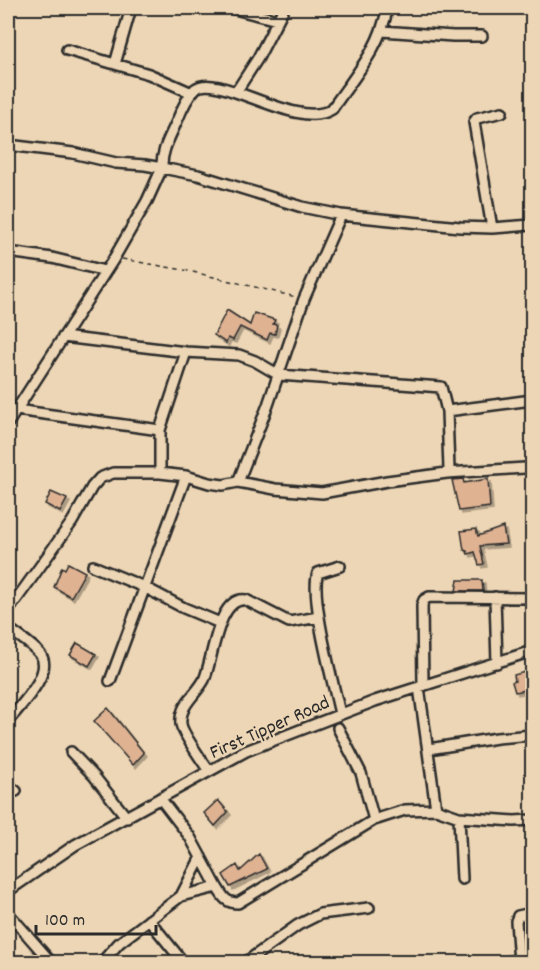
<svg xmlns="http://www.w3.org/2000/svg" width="540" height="970" viewBox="0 0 540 970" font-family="Dekko,sans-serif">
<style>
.building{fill:#dfb292;stroke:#2b2b2b;stroke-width:1.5;filter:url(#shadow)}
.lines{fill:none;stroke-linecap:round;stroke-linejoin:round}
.minor-casing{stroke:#2b2b2b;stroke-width:14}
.path{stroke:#2b2b2b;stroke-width:1.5;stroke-dasharray:4.5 4.5;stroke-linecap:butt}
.minor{stroke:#edd6b5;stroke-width:9}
.labels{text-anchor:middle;stroke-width:4.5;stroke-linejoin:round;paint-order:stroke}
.street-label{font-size:20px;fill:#2b2b2b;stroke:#edd6b5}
</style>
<defs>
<filter id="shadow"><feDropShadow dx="3" dy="3" stdDeviation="0" flood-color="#0004"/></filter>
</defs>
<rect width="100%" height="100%" fill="#edd6b5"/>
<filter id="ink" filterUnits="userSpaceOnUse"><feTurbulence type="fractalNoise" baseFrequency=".0167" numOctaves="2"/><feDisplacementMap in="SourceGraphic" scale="12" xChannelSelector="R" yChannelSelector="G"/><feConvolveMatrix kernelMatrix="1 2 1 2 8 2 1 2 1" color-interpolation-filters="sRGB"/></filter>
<g filter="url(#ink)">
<!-- building -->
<path class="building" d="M227,310L250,325L254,313L275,320L273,324L277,325L275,334L270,333L267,340L240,327L233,340L228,338L226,343L214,335Z
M463,479L464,483L488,479L490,507L459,511L452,480Z
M51,492L67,499L60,512L45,504Z
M503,527L506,544L480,546L484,564L479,565L475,552L468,554L467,551L464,550L461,531L476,529L478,536Z
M68,563L85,572L71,597L54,587L62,567L65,569Z
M458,580H482L483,591H456Z
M77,643L96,654L89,666L70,655Z
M532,670V689L515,692L512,682L515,681L514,675Z
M108,708L144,753L133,765L94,721Z
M218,800L228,812L215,826L204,813Z
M259,854L267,869L230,887L223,875L237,865L240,871Z"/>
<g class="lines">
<!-- minor casing -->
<g class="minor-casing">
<path id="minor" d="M231,8L277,20
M382,31L453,36H482
M67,50L149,74L192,93
M115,64L131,8
M236,92L258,58L284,8
M8,145L73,153L116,163L145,165L162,168C161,151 170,137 177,121C181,111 188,96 195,89C217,70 298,132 332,109C353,78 382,46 387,8
M492,228L474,122L477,118L502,112
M8,252L52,258L105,271
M16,410L160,430
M447,411L532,400
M8,423L113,260L147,201L162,168L198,175L302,207L341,215L460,227L492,228L532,225
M160,473V430L186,352
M447,473L525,468
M238,482L268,405L304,299L341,215
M93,566L144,587L184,608L220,623
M495,597L497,663
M8,611L72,522L92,487L100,478L113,473H160L186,476L209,483L223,485L238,482L275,489L322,493L387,481L447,473L449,470L447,411L441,387L279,375L255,361L239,355L186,352L63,337
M8,628C18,636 32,644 40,654C55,672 19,707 8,721
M110,681L186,476
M423,685L422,605L424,600L429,597L532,598
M419,687L436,809L459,817L514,821L532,820
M340,714C334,686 309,595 318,573L340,566
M338,728L361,773L374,820
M429,749L497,738L532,735
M71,752L94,776L127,818
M209,771C203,762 182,733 181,724C179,705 196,695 204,680C213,661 217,596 246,600L289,622L319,617
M8,785L16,791
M160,798L190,837L217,887
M459,817L462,879
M8,891L75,845L246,751L375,701L532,651
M181,896L201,857
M8,913L51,962
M149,920L183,962
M102,962L119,943L181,896L217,887C223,897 226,903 238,903L374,820L405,810L436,809
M246,962L298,925L320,914L369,908
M506,962L519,959
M519,962L516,921L518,916L532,913"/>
</g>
<!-- path -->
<path class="path" d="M122,259L189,271L296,297"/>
<!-- minor -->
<use href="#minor" class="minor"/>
</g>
</g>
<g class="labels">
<!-- street labels -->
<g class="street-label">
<text transform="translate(269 726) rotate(-24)" y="7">First Tipper Road</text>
</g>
</g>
<!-- margin -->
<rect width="540" height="970" fill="none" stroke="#edd6b5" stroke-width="30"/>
<rect x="15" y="15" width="510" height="940" fill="none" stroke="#2b2b2b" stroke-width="2" filter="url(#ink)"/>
<!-- scale -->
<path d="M36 925v9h120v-9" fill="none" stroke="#2b2b2b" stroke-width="3"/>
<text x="45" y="925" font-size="18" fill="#2b2b2b" stroke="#edd6b5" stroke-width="4.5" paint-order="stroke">100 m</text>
</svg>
